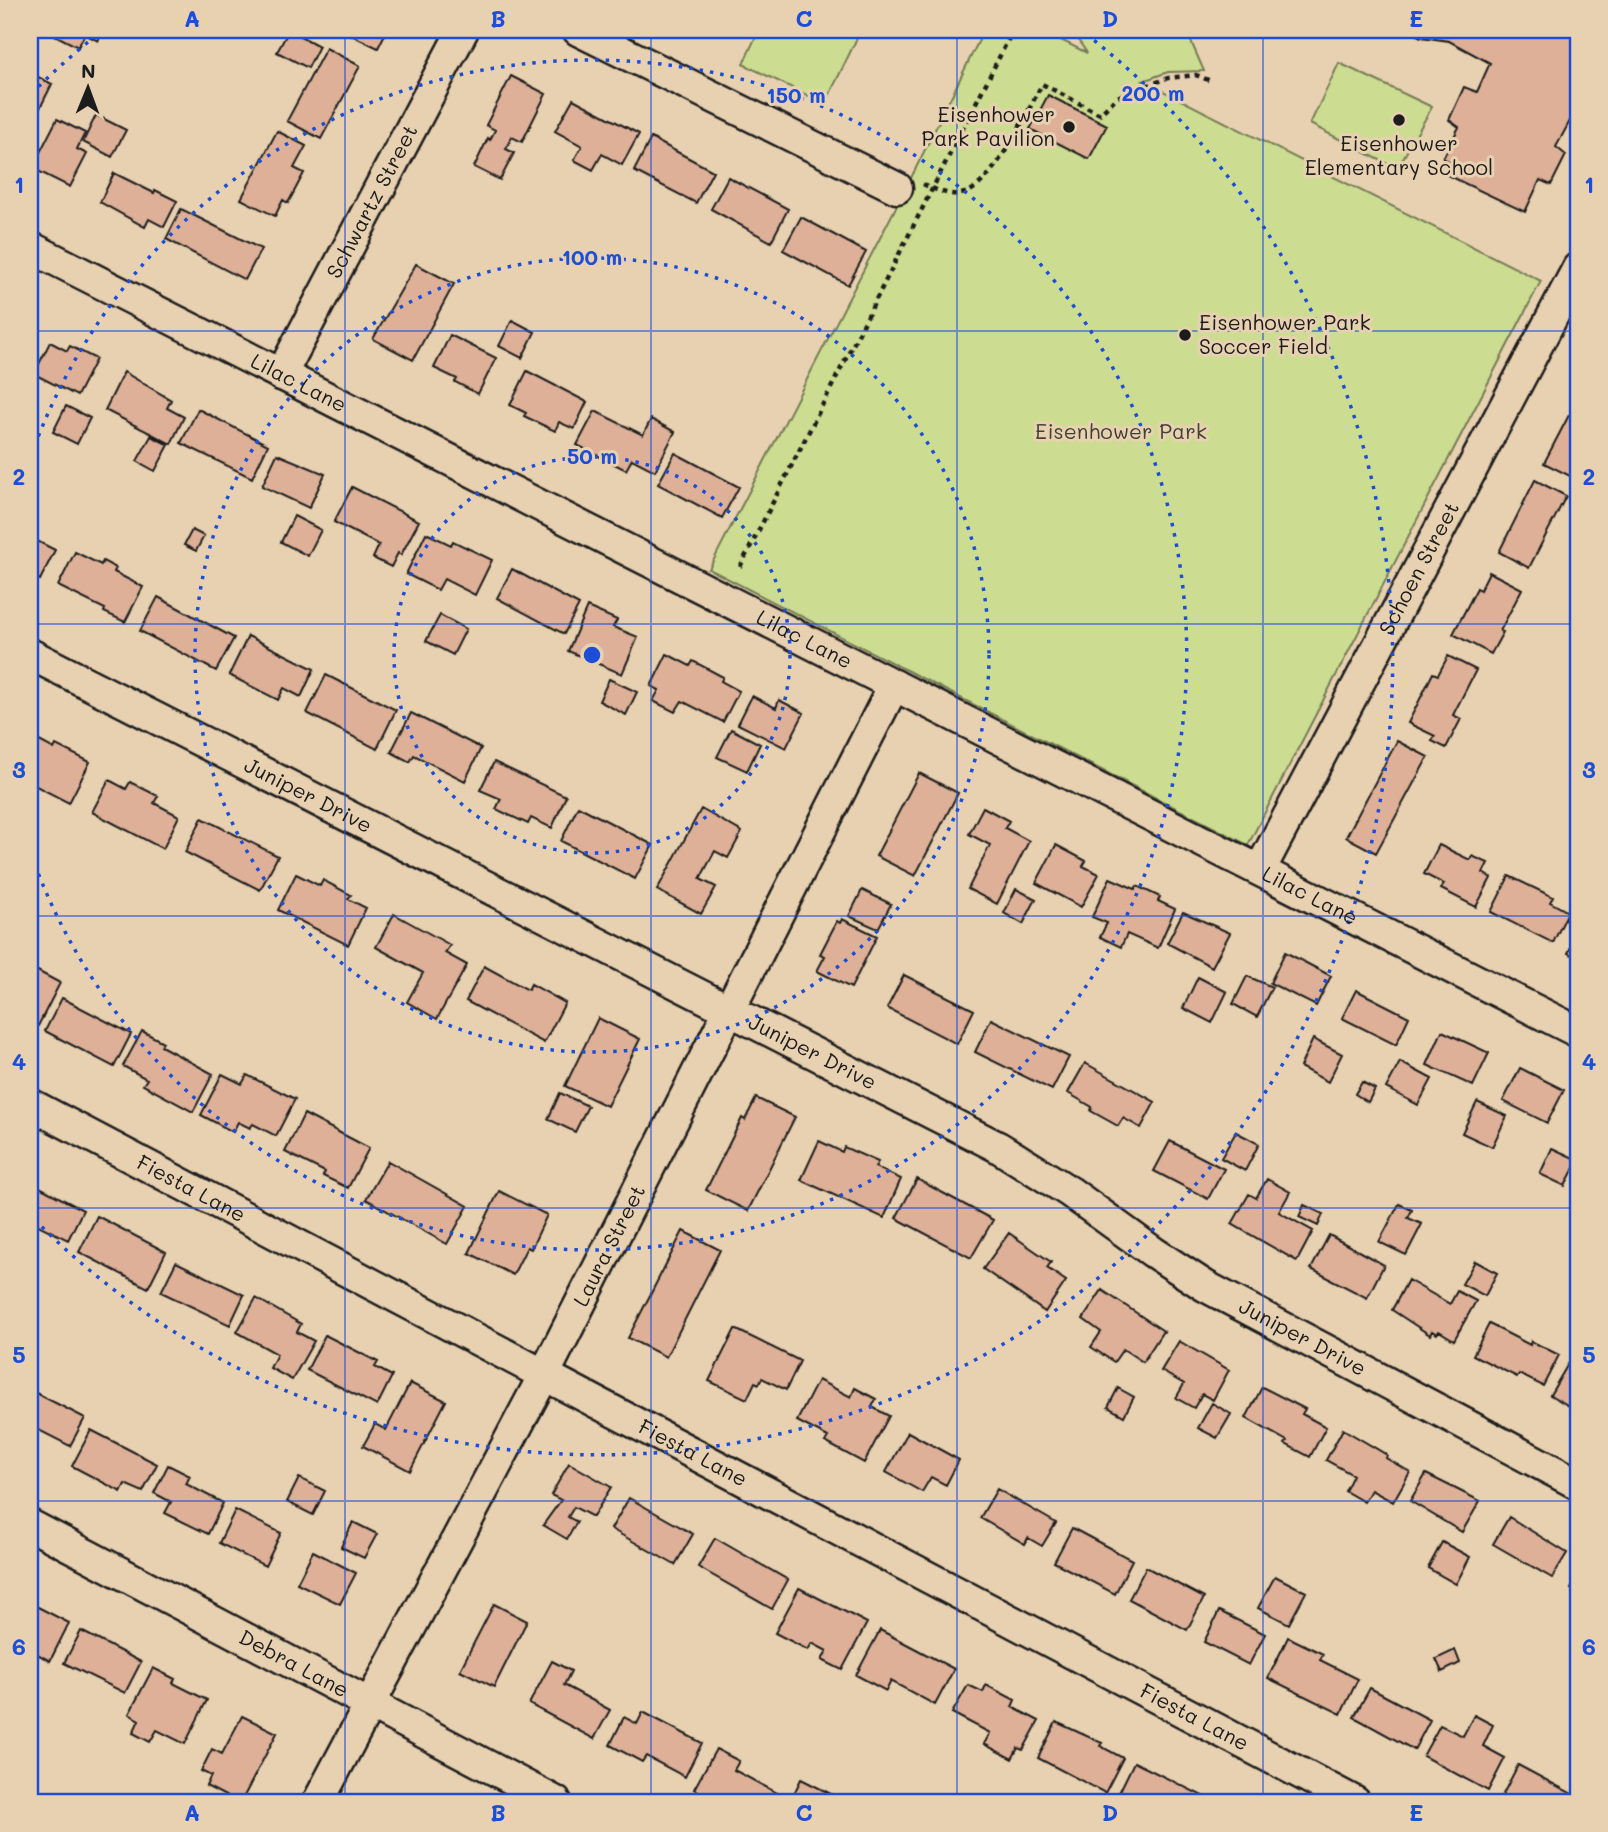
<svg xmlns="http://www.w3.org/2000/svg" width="1608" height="1832" viewBox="0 0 1608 1832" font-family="Mali,sans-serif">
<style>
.green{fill:#ccdc90;stroke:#747c56;stroke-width:2}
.building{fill:#deb098;stroke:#1c1c1c;stroke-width:2}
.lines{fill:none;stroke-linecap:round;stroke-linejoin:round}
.street-casing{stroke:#1c1c1c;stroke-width:35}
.path{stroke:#1c1c1c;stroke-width:4.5;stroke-dasharray:5 5;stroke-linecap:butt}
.street{stroke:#e8d1b1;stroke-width:30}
.grid{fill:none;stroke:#1d4ed8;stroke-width:2;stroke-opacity:0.55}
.ring{fill:none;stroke:#1d4ed8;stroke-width:3.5;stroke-dasharray:3.5 7}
.poi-dot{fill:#1c1c1c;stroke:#e8d1b1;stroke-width:2.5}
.labels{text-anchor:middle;stroke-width:6;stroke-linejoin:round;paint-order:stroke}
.poi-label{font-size:21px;fill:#1c1c1c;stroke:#e8d1b1;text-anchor:end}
.street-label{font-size:21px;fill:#1c1c1c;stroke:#e8d1b1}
.park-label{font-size:21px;fill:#3f4233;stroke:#e8d1b1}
.centre{fill:#1d4ed8;stroke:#e8d1b1;stroke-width:3.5}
.ring-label{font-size:21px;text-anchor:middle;font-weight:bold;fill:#1d4ed8;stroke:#e8d1b1;stroke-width:6;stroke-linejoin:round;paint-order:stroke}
.neatline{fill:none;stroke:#1d4ed8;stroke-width:2.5}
.grid-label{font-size:23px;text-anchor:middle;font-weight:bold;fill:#1d4ed8}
</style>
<rect width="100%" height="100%" fill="#e8d1b1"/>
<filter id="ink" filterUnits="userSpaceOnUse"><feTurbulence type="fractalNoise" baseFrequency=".0143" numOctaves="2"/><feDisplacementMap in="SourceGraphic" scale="14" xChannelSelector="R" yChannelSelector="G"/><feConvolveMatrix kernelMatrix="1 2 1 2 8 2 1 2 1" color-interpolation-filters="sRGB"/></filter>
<g filter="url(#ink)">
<!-- green -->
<path class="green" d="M759,30H861L825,104L743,64Z
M984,30H1041L1087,53L1071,30H1186L1204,71L1168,72L1143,81L1541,281L1248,845L709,569L912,176Z
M1339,63L1432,107L1397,169L1310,124Z"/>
<!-- building -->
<path class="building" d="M45,30H104L98,41L85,34L78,47Z
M289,30L319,46L308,68L277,52Z
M341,30H387L378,48Z
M1407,30H1578V122L1572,117L1556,147L1566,155L1551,185L1540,180L1525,212L1447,175L1452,163L1443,158L1459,127L1449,120L1464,87L1477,92L1490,63L1449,41L1421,37Z
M326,48L360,66L321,139L287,121Z
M30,73L52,84L30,128Z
M511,76L546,94L522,142L512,137L506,149L514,153L500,180L474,167L488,138L490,140L495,130L486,125Z
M1048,95L1107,125L1089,159L1030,129Z
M573,99L639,134L622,165L602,154L593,170L574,160L582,146L555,131Z
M96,115L126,130L112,157L83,142Z
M57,119L85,133L77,149L87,154L70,187L32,168Z
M277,131L306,146L294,168L304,173L288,203L283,200L275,216L241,199Z
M651,138L713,171L696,203L634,171Z
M114,173L154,193L155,190L177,201L164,227L149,219L145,227L100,202Z
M728,177L788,209L771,242L711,209Z
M181,209L261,249L245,280L166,239Z
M801,217L866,252L848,285L783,250Z
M416,264L454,284L413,360L373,339Z
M512,320L535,332L522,358L499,346Z
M450,335L496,358L478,394L455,382L457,379L434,368Z
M50,342L67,351L70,346L96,359L77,396L34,374Z
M527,371L587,402L574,429L559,422L555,431L524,416L526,413L510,405Z
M124,372L171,400L167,408L184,417L171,444L105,410Z
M66,406L90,418L77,444L53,432Z
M1578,408V480L1544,463L1569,415L1574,417Z
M198,409L268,445L252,478L181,443Z
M595,411L643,435L651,419L675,432L655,471L632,459L626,470L577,445Z
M151,436L169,445L155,471L137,461Z
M675,453L739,487L722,518L658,484Z
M277,454L325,474L309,508L262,486Z
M1535,480L1566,496L1529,568L1499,552Z
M352,487L419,521L401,555L398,553L391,567L373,558L379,545L334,522Z
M294,516L321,530L308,556L281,542Z
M30,527L37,531L33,539L55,550L40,580L30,574Z
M192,530L204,536L196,551L184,545Z
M426,533L451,545L453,541L492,560L475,595L444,579L438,590L406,574Z
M75,552L101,565L103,561L116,568L114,572L143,587L125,622L104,612L105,609L58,586Z
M512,569L579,605L564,634L497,598Z
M1489,572L1522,589L1500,631L1503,632L1491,654L1453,634L1477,588L1480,590Z
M158,597L234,638L216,671L140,631Z
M587,607L617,620L613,627L638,637L622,674L568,651Z
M440,615L466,629L453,655L426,641Z
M248,636L314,669L301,697L284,688L278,700L229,675Z
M667,654L690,666L693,661L723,677L721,681L739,691L723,722L682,701L675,712L653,701L659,690L651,686Z
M1448,656L1476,670L1453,715L1461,719L1446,748L1432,741L1435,736L1408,723L1433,673L1438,675Z
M326,675L396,710L377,749L307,713Z
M609,679L637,692L626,715L599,701Z
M752,696L776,708L779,700L804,713L786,748L738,724Z
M411,713L481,748L465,781L414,755L410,762L391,752Z
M731,729L760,744L747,771L717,757Z
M30,736L54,749L56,745L90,762L69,803L30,783Z
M1397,741L1428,757L1376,853L1346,837Z
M494,762L566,796L552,828L531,818L528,824L496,809L501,799L480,790Z
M919,773L958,793L915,876L876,856Z
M109,780L126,789L130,782L158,796L154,803L179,816L163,849L92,812Z
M578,806L653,845L635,879L561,841Z
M983,807L1009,821L1005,828L1029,841L997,904L968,889L990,845L969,834Z
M701,809L742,832L728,858L715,851L700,879L716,887L701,914L657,890Z
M202,818L278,856L260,890L185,852Z
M1056,845L1086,861L1083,866L1099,874L1081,907L1036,883Z
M1439,845L1470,860L1472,856L1488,863L1483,873L1491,878L1476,907L1441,889L1444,884L1424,874Z
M296,874L320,886L323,880L351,895L348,899L366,908L348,945L278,910Z
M1509,876L1553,897L1550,902L1568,912L1553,943L1491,912Z
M1110,878L1135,889L1137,886L1160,897L1158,901L1175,909L1158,948L1127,934L1121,947L1100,937L1107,923L1092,917Z
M1016,889L1036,899L1023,924L1004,913Z
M862,890L891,904L878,929L849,916Z
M1183,912L1230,933L1212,967L1167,943Z
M394,914L450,945L445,953L467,965L437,1019L407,1002L423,973L376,947Z
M842,919L877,936L851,988L817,971L825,956L820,954L837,921L840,923Z
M1578,932V958L1568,953Z
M1285,952L1331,976L1316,1006L1270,983Z
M484,966L528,990L531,984L565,1003L544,1043L466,1001Z
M30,967L60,983L38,1026L30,1022Z
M904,975L974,1010L957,1044L887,1008Z
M1247,976L1272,987L1257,1017L1233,1004Z
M1198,977L1227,992L1212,1023L1183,1008Z
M1356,990L1409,1017L1396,1045L1342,1018Z
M62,998L131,1034L114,1067L45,1031Z
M598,1018L640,1039L607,1106L565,1086Z
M991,1019L1069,1057L1052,1090L975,1052Z
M142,1031L163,1042L161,1046L213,1074L193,1112L143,1085L147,1079L123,1066Z
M1442,1031L1489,1053L1473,1086L1427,1065Z
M1313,1039L1342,1054L1328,1082L1300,1067Z
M1400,1062L1432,1079L1418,1105L1386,1088Z
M1085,1063L1155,1102L1141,1128L1123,1118L1118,1126L1091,1111L1092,1107L1068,1093Z
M1520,1068L1564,1090L1547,1123L1503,1101Z
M222,1074L242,1084L247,1075L295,1099L276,1136L253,1124L250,1128L238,1122L233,1132L201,1115Z
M1362,1082L1375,1089L1368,1102L1355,1094Z
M560,1093L588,1106L575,1132L548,1119Z
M756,1098L795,1117L748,1211L706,1190L742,1118L745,1120Z
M1477,1102L1507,1116L1492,1147L1462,1133Z
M304,1114L369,1148L348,1188L323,1176L325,1172L285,1152Z
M1236,1132L1259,1144L1245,1171L1221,1158Z
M819,1141L842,1152L844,1147L878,1162L875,1167L901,1179L884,1218L801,1180Z
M1170,1141L1224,1169L1208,1199L1154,1171Z
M1552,1148L1578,1160L1565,1186L1540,1174Z
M388,1161L468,1206L447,1244L366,1199Z
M917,1179L993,1220L971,1258L896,1218Z
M1267,1179L1290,1192L1279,1212L1313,1231L1297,1261L1232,1224L1249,1194L1256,1198Z
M30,1182L83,1210L68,1240L30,1221Z
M499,1191L547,1215L531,1249L527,1247L513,1275L469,1253Z
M1399,1204L1412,1210L1408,1218L1422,1224L1406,1255L1379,1242Z
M1304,1205L1323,1214L1318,1226L1299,1217Z
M97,1216L166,1252L148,1288L79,1252Z
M683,1231L720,1250L666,1357L628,1338Z
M1009,1233L1051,1262L1047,1268L1066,1281L1045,1312L983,1269Z
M1329,1235L1384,1265L1367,1298L1311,1269Z
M1475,1261L1497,1273L1485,1296L1462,1284Z
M176,1262L244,1295L230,1325L161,1292Z
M1408,1280L1450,1304L1457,1291L1476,1301L1454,1340L1439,1331L1437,1334L1432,1331L1430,1335L1392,1310Z
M1102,1290L1165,1332L1163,1331L1143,1362L1123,1349L1114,1362L1091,1347L1101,1332L1083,1319Z
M256,1298L301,1324L297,1332L314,1341L292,1380L270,1368L277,1354L237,1332Z
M1489,1324L1530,1345L1531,1341L1559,1355L1543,1386L1519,1374L1517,1377L1473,1355Z
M735,1329L800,1361L786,1390L762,1378L759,1384L755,1382L747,1399L709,1381Z
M325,1335L378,1362L375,1367L392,1376L377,1406L307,1370Z
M1179,1341L1229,1370L1213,1400L1202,1394L1194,1408L1176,1398L1184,1384L1161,1371Z
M1568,1364L1578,1369V1411L1550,1395Z
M818,1380L851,1397L855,1388L876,1399L872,1407L889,1416L864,1463L825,1442L828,1437L797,1421Z
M410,1383L446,1401L410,1471L363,1446L375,1424L386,1430Z
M1262,1387L1305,1409L1302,1414L1326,1427L1310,1457L1285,1444L1287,1441L1246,1418Z
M1118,1388L1134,1397L1124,1416L1108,1407Z
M30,1390L85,1418L70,1446L35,1428L30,1438Z
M1212,1403L1231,1414L1217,1438L1198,1428Z
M1343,1429L1387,1455L1386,1458L1410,1472L1393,1502L1371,1490L1364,1502L1345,1491L1353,1475L1326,1460Z
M91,1430L157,1464L143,1492L125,1484L121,1492L72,1466Z
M908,1432L959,1460L946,1485L931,1477L922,1492L886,1472Z
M569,1463L611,1487L593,1517L574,1507L568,1517L577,1522L567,1539L543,1525L561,1500L551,1495Z
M168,1465L190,1476L186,1484L223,1503L208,1534L165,1513L171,1502L154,1493Z
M1426,1474L1480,1501L1462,1532L1410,1501Z
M299,1478L325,1491L313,1515L287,1502Z
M997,1489L1056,1523L1042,1546L1028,1538L1025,1544L980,1518Z
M629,1498L693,1534L675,1565L611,1529Z
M235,1510L281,1533L265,1566L219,1543Z
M1509,1517L1567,1553L1552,1578L1493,1544Z
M353,1522L377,1534L364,1558L341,1547Z
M1072,1528L1132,1560L1115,1594L1054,1562Z
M715,1538L788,1580L772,1609L698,1567Z
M1442,1542L1470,1557L1456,1584L1428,1568Z
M313,1551L356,1573L340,1604L297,1583Z
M1146,1567L1204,1598L1187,1630L1129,1599Z
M1275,1576L1306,1592L1289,1624L1258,1608Z
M1578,1577V1594L1571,1589Z
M799,1588L867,1623L842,1670L822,1660L827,1651L812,1643L808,1650L775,1633Z
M30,1603L69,1623L50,1661L30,1650Z
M494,1604L527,1621L494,1687L460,1670Z
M1219,1611L1265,1634L1249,1665L1204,1642Z
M880,1630L954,1669L935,1705L891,1681L886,1691L856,1675Z
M81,1631L141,1662L125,1693L64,1663Z
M1288,1637L1323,1654L1320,1660L1358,1679L1341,1714L1268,1678Z
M1455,1650L1460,1663L1442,1672L1436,1659Z
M552,1661L571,1671L564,1685L610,1710L594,1739L529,1704Z
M153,1668L175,1679L173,1683L207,1700L185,1744L157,1730L150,1742L133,1733L139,1720L129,1714Z
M968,1685L983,1692L986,1685L1015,1700L1012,1707L1039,1721L1023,1750L1018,1748L1012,1759L984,1744L990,1733L952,1713Z
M1370,1688L1430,1720L1414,1750L1354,1717Z
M643,1712L702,1743L685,1777L646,1756L642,1762L610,1745L624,1717L637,1724Z
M1474,1715L1493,1725L1483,1746L1505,1758L1488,1791L1423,1756L1440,1725L1463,1736Z
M242,1716L277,1733L241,1802H237L206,1786L211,1776L201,1771L212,1749L222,1754Z
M1056,1722L1102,1743L1100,1746L1123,1758L1105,1793L1038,1758Z
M716,1749L739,1761L734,1770L779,1794L775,1802H728L725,1800L719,1802L694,1789Z
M1134,1762L1213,1801V1802H1122L1116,1799Z
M1518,1765L1578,1797V1802H1508L1501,1798Z
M801,1779L835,1796L832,1802H790Z
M397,1794L412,1802H392Z"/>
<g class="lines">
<!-- street casing -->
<g class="street-casing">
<g id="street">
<path d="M578,30L897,188"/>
<path id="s1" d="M30,247L1578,1032"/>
<path id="s2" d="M281,375L463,30"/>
<path id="s3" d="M30,654L998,1147L1070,1192L1153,1252L1205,1286L1578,1484"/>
<path id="s4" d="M1260,870L1578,268"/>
<path id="s5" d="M30,1104L1355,1802"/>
<path id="s6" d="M30,1525L556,1802"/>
<path id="s7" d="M318,1802L544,1375L894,685"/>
</g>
</g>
<!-- path -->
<path class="path" d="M923,184C936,190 950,197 965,193C993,185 1028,111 1042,84L1100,114L1117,97L1168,78L1196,75L1213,82
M740,567L1013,30"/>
<!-- street -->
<use href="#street" class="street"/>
</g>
</g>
<!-- grid -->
<path class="grid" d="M345,30V1802M651,30V1802M957,30V1802M1263,30V1802M30,331H1578M30,624H1578M30,916H1578M30,1208H1578M30,1501H1578"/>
<!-- distance rings -->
<g class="ring">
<circle cx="592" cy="655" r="198"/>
<circle cx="592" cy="655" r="397"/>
<path d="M31 456A595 595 0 1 1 31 854"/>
<path d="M31 94A794 794 0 0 1 98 34M1086 34A794 794 0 1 1 31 1216"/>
</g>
<!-- markers -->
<g class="poi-dot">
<circle cx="1399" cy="120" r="7"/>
<circle cx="1069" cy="127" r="7"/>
<circle cx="1185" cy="335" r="7"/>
</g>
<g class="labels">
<!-- poi labels -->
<g class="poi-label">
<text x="1055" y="122">Eisenhower<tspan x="1055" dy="24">Park Pavilion</tspan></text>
<text x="1399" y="151" text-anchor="middle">Eisenhower<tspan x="1399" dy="24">Elementary School</tspan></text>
<text x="1199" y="330" text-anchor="start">Eisenhower Park<tspan x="1199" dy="24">Soccer Field</tspan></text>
</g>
<!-- street labels -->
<g class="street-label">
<text dy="7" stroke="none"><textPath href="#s2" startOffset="196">Schwartz Street</textPath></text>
<text dy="7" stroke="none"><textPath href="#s1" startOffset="301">Lilac Lane</textPath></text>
<text dy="7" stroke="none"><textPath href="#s4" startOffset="341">Schoen Street</textPath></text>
<text dy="7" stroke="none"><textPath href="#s1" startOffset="868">Lilac Lane</textPath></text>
<text dy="7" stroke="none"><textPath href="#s3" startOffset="312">Juniper Drive</textPath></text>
<text dy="7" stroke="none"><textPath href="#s1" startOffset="1435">Lilac Lane</textPath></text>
<text dy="7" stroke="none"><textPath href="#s3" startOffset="878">Juniper Drive</textPath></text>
<text dy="7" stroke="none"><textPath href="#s5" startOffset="182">Fiesta Lane</textPath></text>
<text dy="7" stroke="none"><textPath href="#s7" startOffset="628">Laura Street</textPath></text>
<text dy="7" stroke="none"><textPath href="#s3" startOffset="1446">Juniper Drive</textPath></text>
<text dy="7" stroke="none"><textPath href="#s5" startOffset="749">Fiesta Lane</textPath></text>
<text dy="7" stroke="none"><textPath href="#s6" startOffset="298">Debra Lane</textPath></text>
<text dy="7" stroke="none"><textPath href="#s5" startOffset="1316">Fiesta Lane</textPath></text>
</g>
<!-- park labels -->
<g class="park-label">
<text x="1121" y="439">Eisenhower Park</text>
</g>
</g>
<circle cx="592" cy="655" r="10" class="centre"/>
<g class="ring-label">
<text x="1153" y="101">200 m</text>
<text x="796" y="103">150 m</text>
<text x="592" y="265">100 m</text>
<text x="592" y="464">50 m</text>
</g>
<!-- margin -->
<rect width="1608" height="1832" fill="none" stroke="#e8d1b1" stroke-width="77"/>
<!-- north arrow -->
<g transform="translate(88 88) rotate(1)" stroke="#e8d1b1" stroke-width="5" paint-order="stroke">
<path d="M0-5L12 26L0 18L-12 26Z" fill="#1c1c1c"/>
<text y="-10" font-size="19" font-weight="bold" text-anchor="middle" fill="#1c1c1c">N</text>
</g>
<rect x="38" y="38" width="1532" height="1756" class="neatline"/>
<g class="grid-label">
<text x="192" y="27">A</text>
<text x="498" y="27">B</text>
<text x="804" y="27">C</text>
<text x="1110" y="27">D</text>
<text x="1416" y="27">E</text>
<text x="19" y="193">1</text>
<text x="1589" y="193">1</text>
<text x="19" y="485">2</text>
<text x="1589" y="485">2</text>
<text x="19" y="778">3</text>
<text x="1589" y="778">3</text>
<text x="19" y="1070">4</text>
<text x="1589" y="1070">4</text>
<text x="19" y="1363">5</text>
<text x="1589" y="1363">5</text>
<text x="19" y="1655">6</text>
<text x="1589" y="1655">6</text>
<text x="192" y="1821">A</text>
<text x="498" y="1821">B</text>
<text x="804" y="1821">C</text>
<text x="1110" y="1821">D</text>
<text x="1416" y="1821">E</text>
</g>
</svg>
